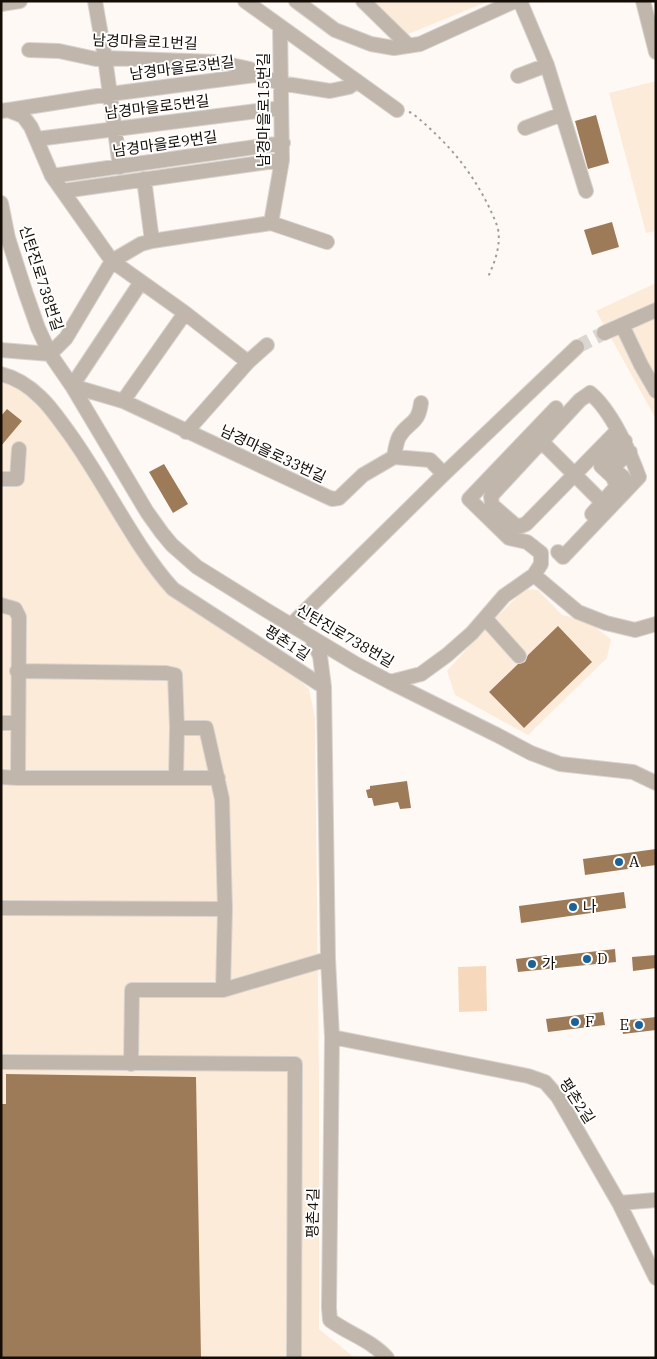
<svg xmlns="http://www.w3.org/2000/svg" width="657" height="1359" viewBox="0 0 657 1359" font-family="'IBM Plex Serif','Noto Sans KR',serif">
<style>
.built{fill:#fdebda}
.green{fill:#f6d9bd}
.building{fill:#9d7b59}
.lines{fill:none;stroke-linecap:round;stroke-linejoin:round}
.minor-tunnel{stroke:#dbd6d1;stroke-width:14;stroke-dasharray:14 7;stroke-linecap:butt}
.minor-casing{stroke:#d9d3cf;stroke-width:16}
.path{stroke:#a29c97;stroke-width:2;stroke-dasharray:2.5 4;stroke-linecap:butt}
.minor{stroke:#c0b6ac;stroke-width:14}
.poi-dot{fill:#1d6297;stroke:#fff;stroke-width:2}
.labels{text-anchor:middle;stroke-width:4;stroke-linejoin:round;paint-order:stroke}
.street-label{font-size:15px;fill:#140d06;stroke:#fff}
.poi-label{font-size:15px;fill:#140d06;stroke:#fff;text-anchor:start}
</style>
<rect width="100%" height="100%" fill="#fef9f5"/>
<!-- built -->
<path class="built" d="M358,1H489L396,39Z
M656,81V231L646,233L609,93Z
M656,283V419L596,311Z
M1,378L27,387L60,425L155,577L178,600L294,675L309,689L315,718L319,1082V1329L355,1358H1Z
M525,589L538,590L562,615L587,621L611,639L607,658L528,735L455,695L447,671L484,629Z"/>
<!-- green -->
<path class="green" d="M486,966L487,1011L459,1012L458,967Z"/>
<!-- building -->
<path class="building" d="M596,115L609,163L588,169L575,121Z
M612,222L619,247L592,255L584,230Z
M7,409L22,421L1,446V416Z
M164,464L188,504L173,513L149,472Z
M558,626L592,662L524,728L489,692L518,664L525,662L528,655Z
M407,781L411,808L400,809L398,802L374,806L372,798H368L366,790L370,789V786Z
M656,849V865L585,875L583,859Z
M624,892L626,908L521,923L519,906Z
M615,949L616,962L518,972L516,959L547,955V957Z
M656,955V968L633,971L632,957Z
M603,1012L605,1025L548,1032L546,1019Z
M656,1017V1030L623,1034L621,1021Z
M6,1074L196,1077L201,1358H1V1104H6Z"/>
<g class="lines">
<!-- minor-tunnel -->
<path class="minor-tunnel" d="M577,347L604,333"/>
<!-- minor casing -->
<g class="minor-casing">
<path id="minor" d="M95,1L105,58L120,167
M245,1L397,110
M296,1L335,30L371,44L394,48L420,44L515,1
M363,1L409,46
M520,1L547,65L586,191
M643,1L656,52
M1,4L20,1
M29,50L59,51L96,59L105,58L217,62L250,69L256,75
M518,76L547,65
M9,110L110,94L256,75L280,83L330,91L349,87L357,81
M1,111L8,110L23,116L31,127L52,176L112,261L185,313L248,362
M525,128L562,114
M37,139L281,108
M52,176L283,143
M144,179L152,241
M63,191L282,160
M1,203L8,238L26,294L38,328L50,354L72,386L147,512L162,533L172,545L197,567L266,610L356,664L390,682L421,674L447,655L472,633L504,596L534,575L578,612L606,623L635,630L656,624
M271,223L282,160L280,26
M141,282L72,386L123,401L332,499L339,498L363,475L394,457L430,460L444,474
M622,325L641,365L656,391
M604,333L656,310
M1,350L50,354L66,338L112,261L141,244L152,241L271,223L327,242
M1,374C17,378 29,386 40,397C51,407 60,421 69,433C95,469 116,509 141,547C151,562 161,576 173,589L324,687L328,959L332,1037L329,1308L330,1320C349,1334 371,1340 387,1358
M123,401L185,313
M186,432L248,362L267,345
M541,441L598,498
M394,457C395,451 396,443 399,437C408,421 418,426 421,403
M1,479H17L19,449
M614,480L615,479L601,466L625,441
M592,514L624,478L612,468L630,452
M558,552L563,557L639,477C630,452 611,410 590,393L580,400L491,496L492,505L515,525L521,526L526,524L617,431
M534,575L541,564V553L527,542L509,538L469,499L556,408
M1,605L15,609L19,617L18,778L1,777
M485,618L519,656
M292,624L444,474L577,347
M311,637L320,656L324,687
M17,671L166,673L175,675L177,728H206L222,799L225,909L223,990H132L131,1064
M390,682L497,735L531,753L560,764L633,772L656,783
M1,723H18
M18,778H218
M176,778L177,728
M1,908L225,909
M223,990L328,959
M332,1037L528,1076L545,1082L558,1097L619,1203L656,1278
M1,1062L295,1064L294,1358
M619,1203L656,1200"/>
</g>
<!-- path -->
<path class="path" d="M409,112L412,113C445,140 470,168 489,207C492,214 496,221 498,229C501,245 495,262 488,277"/>
<!-- minor -->
<use href="#minor" class="minor"/>
</g>
<!-- markers -->
<g class="poi-dot">
<circle cx="619" cy="862" r="5"/>
<circle cx="573" cy="907" r="5"/>
<circle cx="587" cy="959" r="5"/>
<circle cx="532" cy="964" r="5"/>
<circle cx="575" cy="1022" r="5"/>
<circle cx="639" cy="1025" r="5"/>
</g>
<g class="labels">
<!-- street labels -->
<g class="street-label">
<text transform="translate(145 42) rotate(2)" y="5">남경마을로1번길</text>
<text transform="translate(182 68) rotate(-7)" y="5">남경마을로3번길</text>
<text transform="translate(157 107) rotate(-7)" y="5">남경마을로5번길</text>
<text transform="translate(264 110) rotate(-90)" y="5">남경마을로15번길</text>
<text transform="translate(165 144) rotate(-8)" y="5">남경마을로9번길</text>
<text transform="translate(41 278) rotate(72)" y="5">신탄진로738번길</text>
<text transform="translate(273 454) rotate(25)" y="5">남경마을로33번길</text>
<text transform="translate(345 636) rotate(30)" y="5">신탄진로738번길</text>
<text transform="translate(287 643) rotate(33)" y="5">평촌1길</text>
<text transform="translate(577 1101) rotate(57)" y="5">평촌2길</text>
<text transform="translate(313 1213) rotate(-89)" y="5">평촌4길</text>
</g>
<!-- poi labels -->
<g class="poi-label">
<text x="629" y="867">A</text>
<text x="583" y="912">나</text>
<text x="597" y="964">D</text>
<text x="542" y="969">가</text>
<text x="585" y="1027">F</text>
<text x="629" y="1030" text-anchor="end">E</text>
</g>
</g>
<!-- border -->
<rect width="657" height="1359" fill="none" stroke="#140d06" stroke-width="5"/>
</svg>
